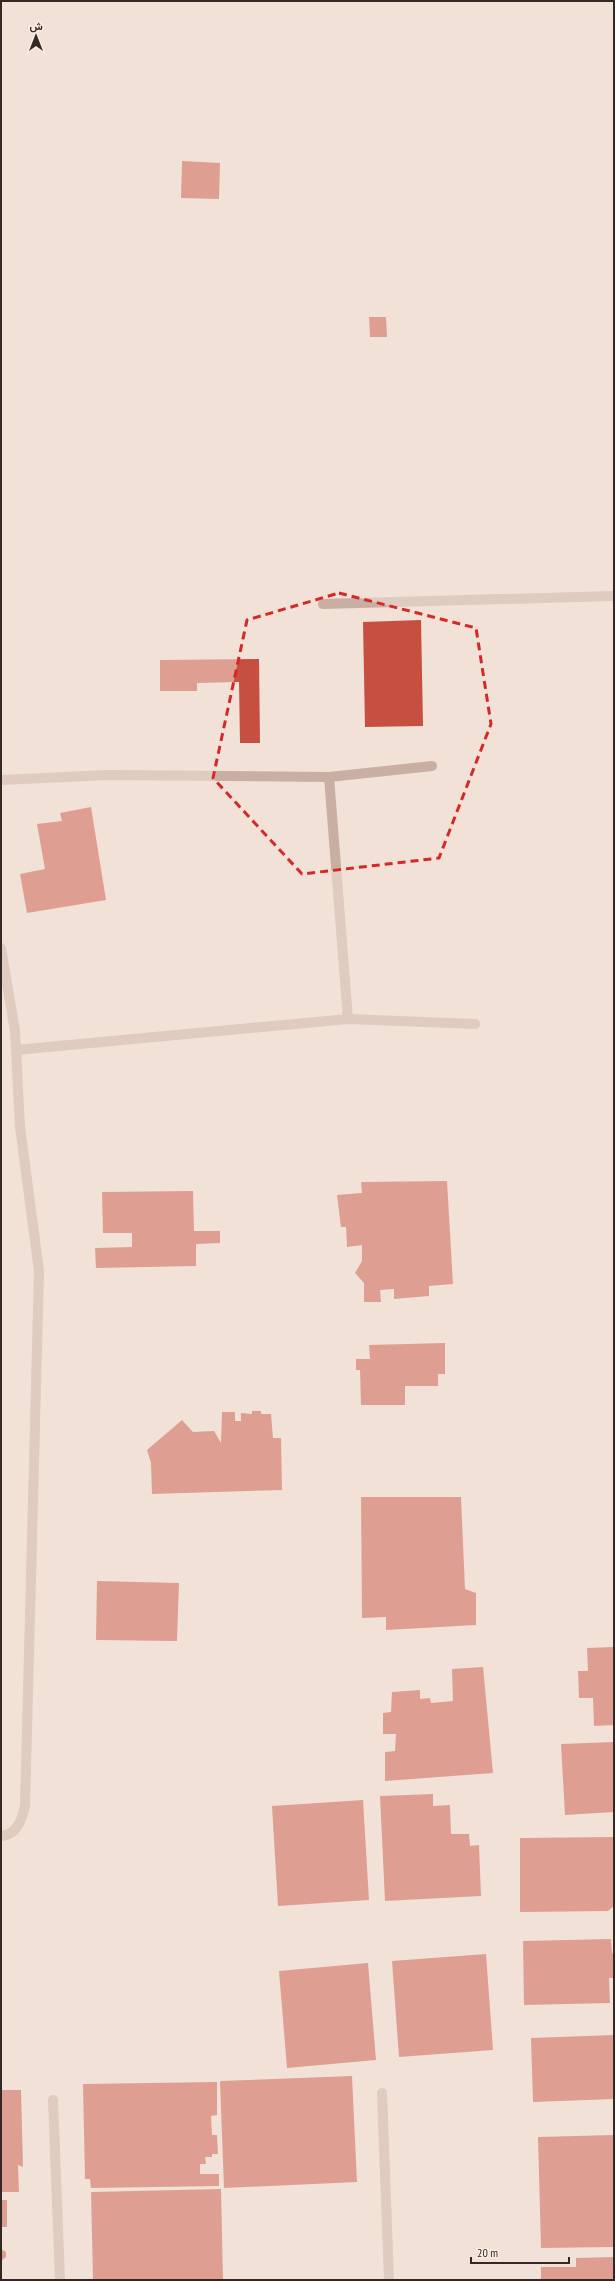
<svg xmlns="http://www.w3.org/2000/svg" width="615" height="2281" viewBox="0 0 615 2281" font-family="'PT Sans Narrow',Vazirmatn,sans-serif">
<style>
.building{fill:#c74f3f}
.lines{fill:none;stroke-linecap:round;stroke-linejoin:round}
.minor{stroke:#c9afa3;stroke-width:10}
.marked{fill:none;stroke:#d62828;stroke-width:3;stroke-dasharray:8 5;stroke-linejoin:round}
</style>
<rect width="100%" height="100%" fill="#f1e1d7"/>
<!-- building -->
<path class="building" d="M182,161L220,163L219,199L181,198Z
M369,317H386L387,337H370Z
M421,620L423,726L365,727L363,622Z
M259,659L260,743H240L239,682L197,683V691H160V660Z
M91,807L106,900L27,913L20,874L45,869L37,824L62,821L60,813Z
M447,1181L453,1284L429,1286V1296L394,1299V1289L380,1290L381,1302H364V1283L355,1273L362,1261V1245L347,1247L346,1227H341L337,1195L362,1193L361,1182Z
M193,1191L194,1231H220V1243L196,1244V1266L96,1268L95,1248L132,1247V1233H103L102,1192Z
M445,1343V1374H438V1386H405V1405H361L360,1370H356V1359H370L369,1345Z
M252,1411H261V1414H271L273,1438H281L282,1490L152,1494L151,1463L147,1450L182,1420L193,1432L214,1431L221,1443L222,1412H235V1421H241V1413L252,1414Z
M361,1497H461L465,1589L476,1593V1625L386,1630V1617L362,1618Z
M97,1581L179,1583L177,1641L96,1640Z
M614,1647V1725L594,1726L593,1698H579L578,1671H588L587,1648Z
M483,1667L493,1773L385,1781V1752L395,1751L396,1734H383V1713L391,1712L392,1692L420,1690V1699L430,1698L431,1703L453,1701L452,1669Z
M614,1742V1812L565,1815L561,1744Z
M433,1794V1806L450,1805L451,1834H469L470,1846L479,1845L481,1896L385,1901L380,1796Z
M363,1800L369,1900L278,1906L272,1806Z
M614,1837V1906L608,1911L520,1912V1838Z
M611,1939L612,1953L614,1954V1978H609L610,2003L524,2005L523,1941Z
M486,1954L493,2050L399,2057L392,1961Z
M368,1963L376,2060L287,2068L279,1971Z
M614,2035V2099L533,2102L531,2038Z
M352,2076L357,2182L224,2188L220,2081Z
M217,2082V2115L211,2116L212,2135H217L218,2154H212V2157H205L206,2164H200V2174H219V2186L91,2188L90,2179H85L83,2084Z
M1,2090H21L23,2167L18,2165L19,2192H1Z
M614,2135V2247L541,2248L538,2137Z
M221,2189L223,2280H93L91,2192Z
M1,2200H7V2227H1Z
M1,2249L6,2252V2257L1,2261Z
M614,2257V2280H541V2267H576V2258Z"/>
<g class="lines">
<!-- minor -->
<path class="minor" d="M323,604L614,596
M1,780L108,775L329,777L432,766
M1,948L15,1031L20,1127L39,1271L25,1806C22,1819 17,1835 1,1836
M348,1019L475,1024
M16,1050L348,1019L329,777
M382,2093L389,2280
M53,2100L60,2280"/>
</g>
<!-- marked area -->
<path d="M0 0H615V2281H0ZM339,593L476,628L491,724L439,858L302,874L213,778L247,620Z" fill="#f1e1d7" fill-opacity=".55" fill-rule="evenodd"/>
<path class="marked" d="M339,593L476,628L491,724L439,858L302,874L213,778L247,620Z"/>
<!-- border -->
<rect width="615" height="2281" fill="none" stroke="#342825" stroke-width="4"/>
<!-- north arrow -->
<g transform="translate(36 36)" stroke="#f9ece3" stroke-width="3" paint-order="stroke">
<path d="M0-3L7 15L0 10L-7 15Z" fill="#342825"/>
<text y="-6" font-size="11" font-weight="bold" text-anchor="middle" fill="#342825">ش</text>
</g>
<!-- scale -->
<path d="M471 2257v6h98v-6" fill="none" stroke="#342825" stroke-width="2"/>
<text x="477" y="2257" font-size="12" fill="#342825" stroke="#f9ece3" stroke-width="3" paint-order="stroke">20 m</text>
</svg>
